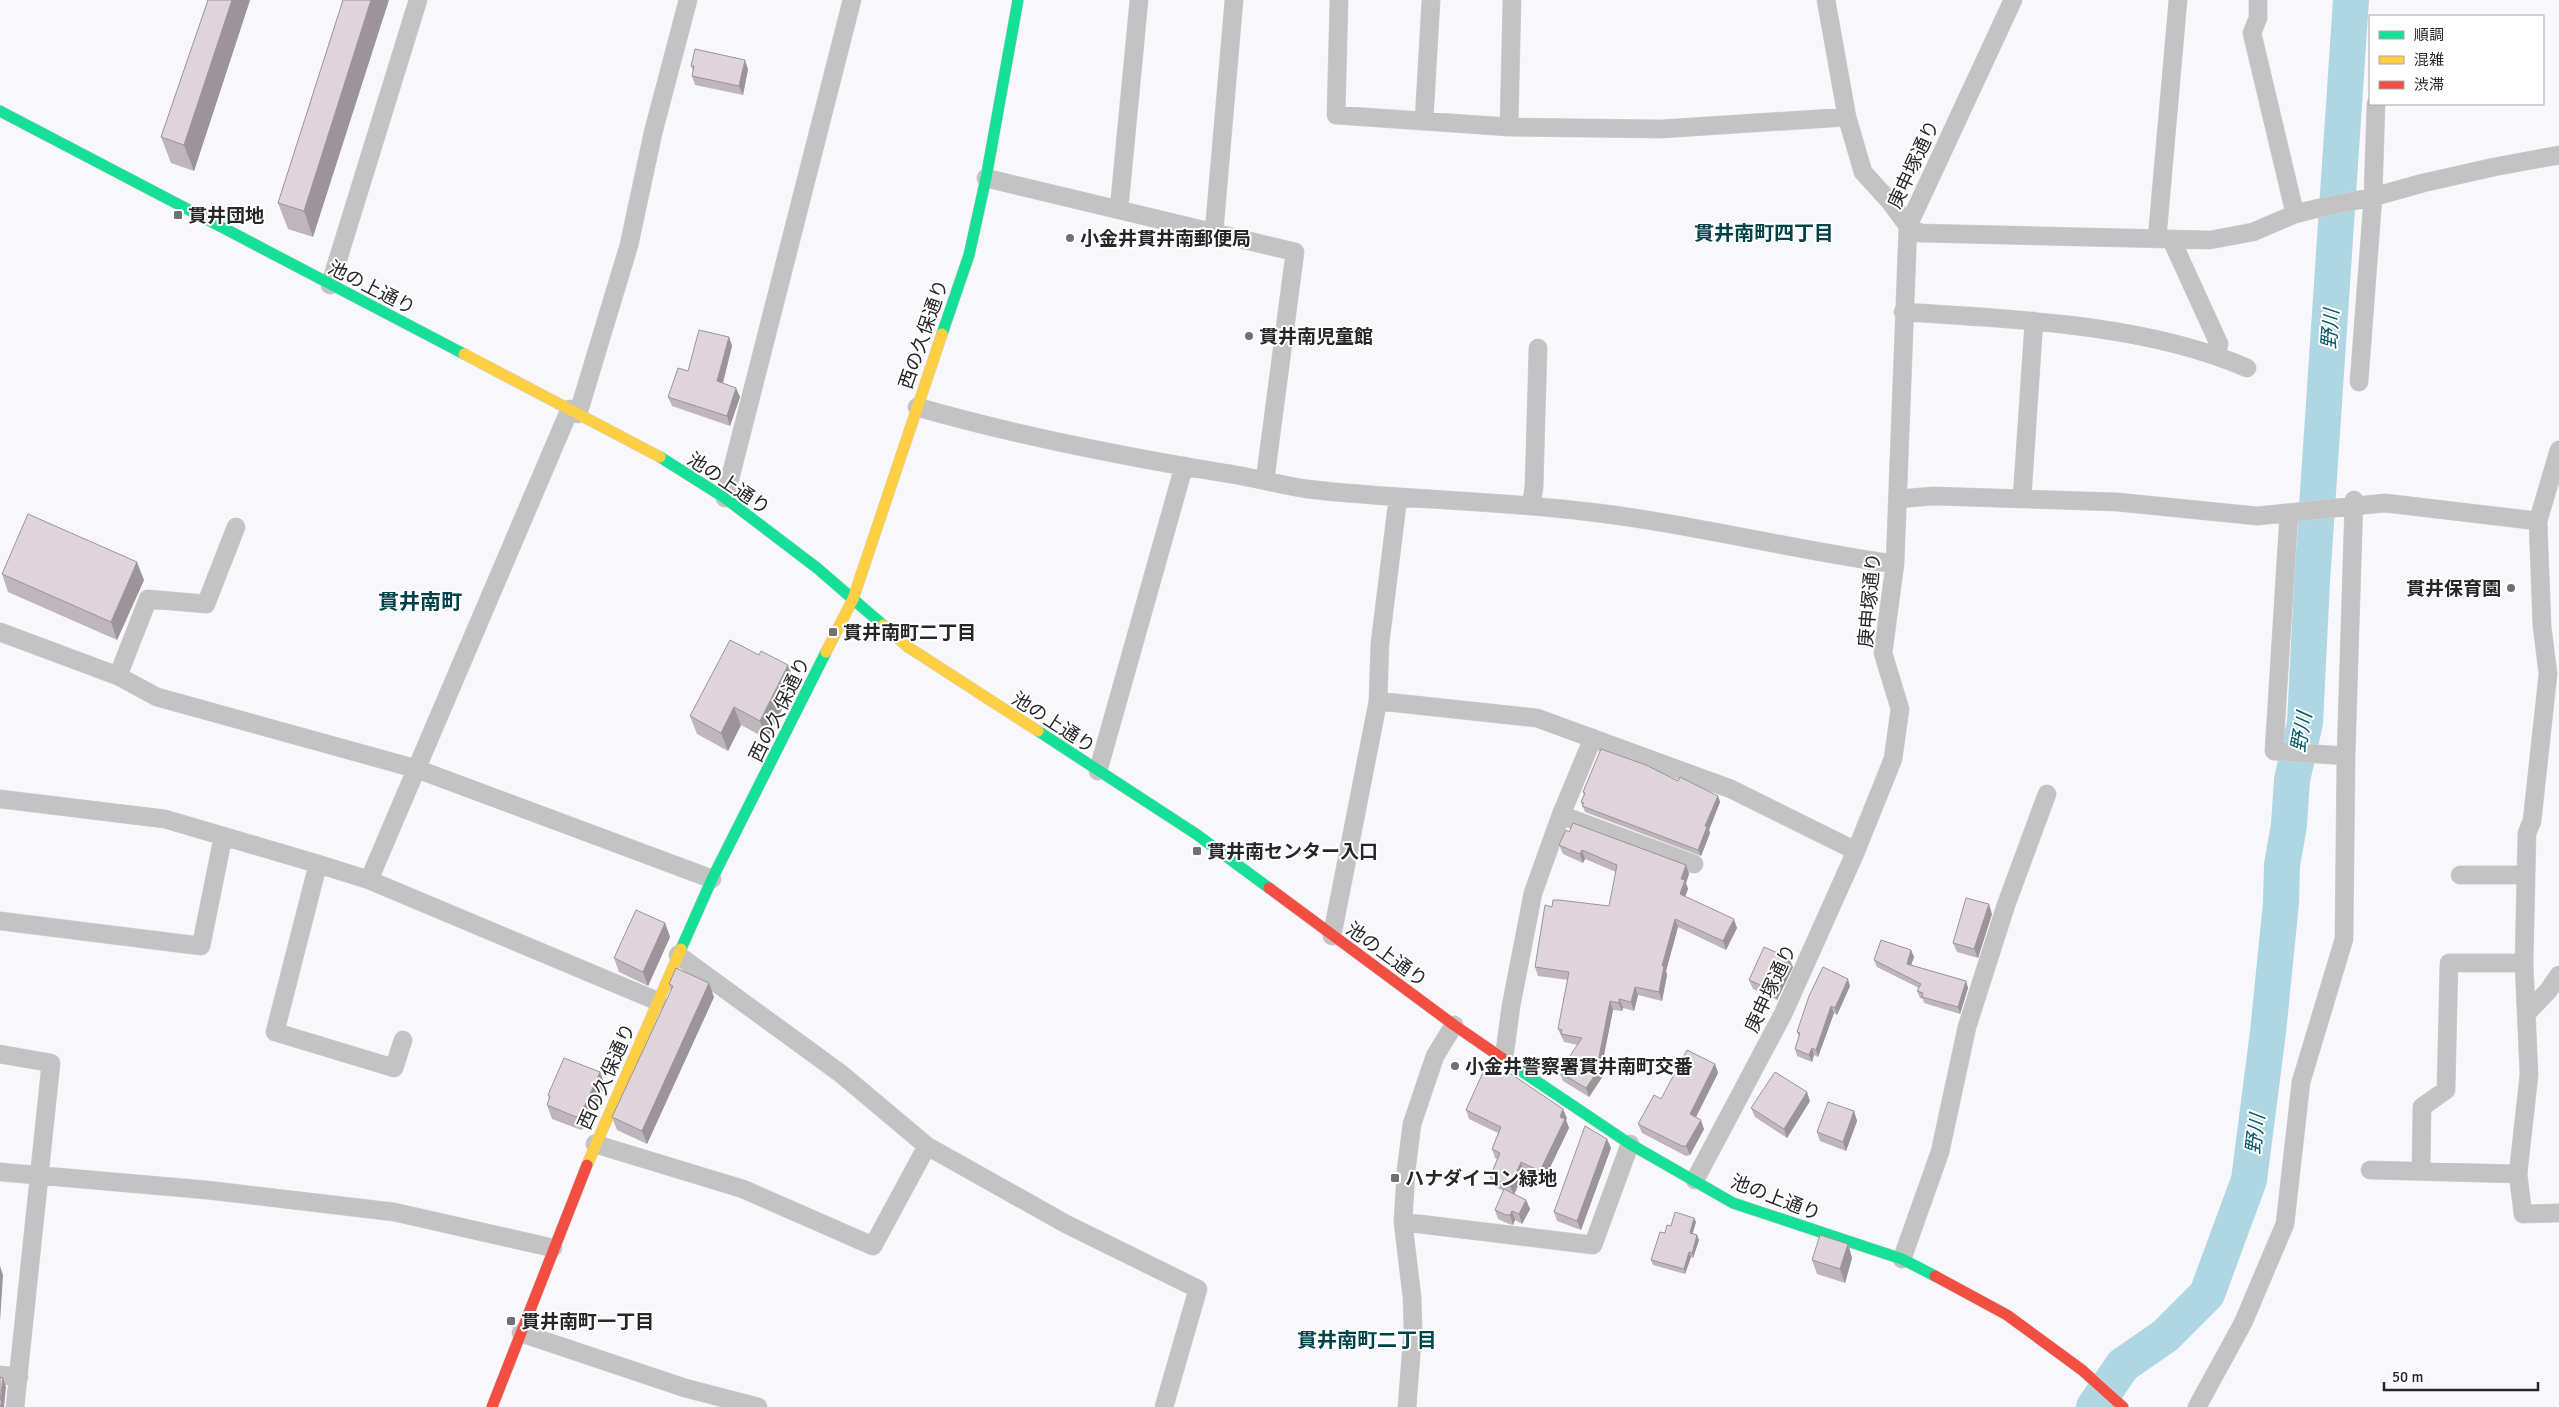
<svg xmlns="http://www.w3.org/2000/svg" width="2559" height="1407" viewBox="0 0 2559 1407" font-family="Signika,'Noto Sans JP',sans-serif">
<style>
.lines{fill:none;stroke-linecap:round;stroke-linejoin:round}
.river{stroke:#aed6e3;stroke-width:36}
.street-casing{stroke:#d3d3d5;stroke-width:19}
.fast-casing{stroke:#d3d3d5;stroke-width:12}
.slow-casing{stroke:#d3d3d5;stroke-width:12}
.jam-casing{stroke:#d3d3d5;stroke-width:12}
.street{stroke:#c4c3c4;stroke-width:18}
.fast{stroke:#16e098;stroke-width:11}
.slow{stroke:#ffcf43;stroke-width:11}
.jam{stroke:#f24e42;stroke-width:11}
.wall{fill:#bfb6bb}
.shaded-wall{fill:#9b9499}
.building{fill:#ded4da;stroke:#9b9499}
.poi-dot{fill:#706f72;stroke:#fff;stroke-width:2}
.labels{text-anchor:middle;stroke-width:4;stroke-linejoin:round;paint-order:stroke}
.street-label{font-size:19px;fill:#262528;stroke:#fff}
.poi-label{font-size:19px;font-weight:bold;fill:#262528;stroke:#fff;text-anchor:start}
.neighbourhood-label{font-size:20px;font-weight:bold;fill:#00424a;stroke:#fff}
.water-label{font-size:20px;font-style:italic;fill:#025768;stroke:#fff}
.quarter-label{font-size:21px;font-weight:bold;fill:#00424a;stroke:#fff}
</style>
<rect width="100%" height="100%" fill="#f8f8fc"/>
<g class="lines">
<!-- river -->
<path class="river" d="M2094,1407L2123,1365L2165,1336L2207,1294L2249,1180L2268,1032L2281,903L2282,865L2289,825L2292,780L2305,723L2312,582L2351,0"/>
<!-- street casing -->
<g class="street-casing">
<path id="street" d="M1339,0L1336,115L1509,127L1661,129L1847,117
M1826,0L1847,117L1863,172L1891,203L1908,226L1920,233L2210,240L2253,232L2295,214L2319,208L2373,197L2423,183L2494,167L2559,155
M2258,0V18L2252,33L2295,214
M1424,121L1431,0
M1509,127L1512,0
M986,178L1295,252L1265,480
M1119,209L1139,0
M1214,232L1234,0
M2157,239L2178,0
M2172,241L2219,344L2216,355
M330,285L418,0
M1903,312C2013,319 2146,324 2247,368
M2359,382L2373,197L2376,104
M917,407C1018,436 1121,456 1224,473C1252,477 1280,485 1307,489C1401,500 1496,500 1590,512C1693,524 1793,550 1895,564
M578,414L629,245L653,133L688,0
M725,498L852,0
M2022,498L2034,321
M1898,499L1933,496L2117,502L2257,516L2385,503L2538,521L2559,450
M1531,505L1534,487L1538,348
M2289,513L2274,751L2346,756
M2538,521L2542,626L2548,674L2532,821L2527,833L2524,963L2529,1075L2518,1174L2523,1214L2559,1213
M0,632L118,676L157,697L417,769L712,879
M118,676L148,599L206,604L236,527
M1378,701L1537,718L1731,789L1856,851
M1098,771L1184,466
M0,799L165,819L318,864L369,880L657,1001
M1561,815L1694,864
M318,864L275,1032L394,1068L403,1040
M2460,875H2525
M369,880L570,409
M0,921L201,946L223,837
M1332,936L1378,701L1380,643L1398,498
M678,955L840,1073L927,1146L1066,1224L1198,1289L1164,1407
M2527,1013L2548,991L2559,975
M0,1054L51,1063L15,1407
M1504,1058L1511,1006L1533,893L1561,815L1593,738
M595,1144L743,1189L873,1246L927,1146
M2421,1169L2422,1107L2446,1090L2449,963H2524
M2370,1170L2518,1174
M0,1172L207,1190L394,1212L553,1248
M1695,1180L1783,1014L1856,851L1893,759L1900,709L1883,653L1895,564L1908,226L2013,0
M1403,1222L1593,1245L1630,1144
M1902,1259L1940,1152L1967,1027L2006,905L2047,794
M521,1333L685,1388L758,1407
M0,1375L19,1377
M1407,1407L1413,1330L1412,1297L1403,1222L1406,1171L1412,1124L1435,1056L1454,1025
M2197,1407L2243,1323L2285,1224L2301,1082L2344,939L2346,756L2354,500"/>
</g>
<!-- fast casing -->
<g class="fast-casing">
<path id="fast" d="M0,111L464,354
M942,334L969,255L986,178L1018,0
M660,457L725,498L817,568L883,625
M1038,731L1196,834L1269,888
M681,949L712,879L826,652
M1502,1058L1630,1144L1733,1203L1902,1259L1935,1276"/>
</g>
<!-- slow casing -->
<g class="slow-casing">
<path id="slow" d="M464,354L660,457
M883,625L908,647L1038,731
M826,652L853,599L942,334
M587,1165L681,949"/>
</g>
<!-- jam casing -->
<g class="jam-casing">
<path id="jam" d="M1269,888L1454,1025L1502,1058
M1935,1276L2007,1315L2082,1370L2123,1407
M492,1407L587,1165"/>
</g>
<!-- street -->
<use href="#street" class="street"/>
<!-- fast -->
<use href="#fast" class="fast"/>
<!-- slow -->
<use href="#slow" class="slow"/>
<!-- jam -->
<use href="#jam" class="jam"/>
</g>
<!-- wall -->
<path class="wall" d="M208,0H250L194,171L171,163L161,137Z
M343,0L313,237L288,229L278,203Z
M691,66L748,69L743,95L695,85L692,76L693,71Z
M729,337L732,346L723,383L736,388L740,397L730,426L672,406L668,397L688,371Z
M2,574L144,580L117,640L8,592Z
M795,683L767,739L741,725L728,751L697,734L690,716Z
M1678,781L1718,796L1720,802L1709,830L1710,833L1701,856L1585,812L1581,802L1584,795L1583,792Z
M1569,832L1686,865L1689,874L1686,883L1688,889L1685,896L1737,928L1726,950L1678,927L1666,971L1667,975L1662,1001L1638,995L1634,1011L1623,1008L1622,1011L1613,1010L1602,1065L1605,1073L1589,1097L1563,1081L1559,1072L1578,1045L1564,1042L1558,1029L1568,980L1538,976L1535,967L1552,907L1609,906L1616,872L1585,859L1583,863L1563,854L1559,845Z
M1992,914L1978,958L1957,952L1953,943Z
M665,923L670,937L648,986L619,972L614,958Z
M1911,950L1914,957L1911,965L1966,981L1968,988L1960,1014L1924,1003L1923,999L1920,998L1917,991L1919,988L1877,967L1874,960Z
M1793,967L1777,1000L1753,989L1749,980Z
M669,984L714,997L647,1144L617,1130L612,1117L671,991Z
M1850,986L1837,1015L1834,1013L1818,1057L1814,1055L1812,1062L1797,1056L1795,1049L1799,1037L1797,1032Z
M1715,1064L1718,1073L1696,1117L1704,1129L1690,1155L1686,1156L1642,1133L1638,1124L1661,1099Z
M600,1072L605,1085L586,1128L581,1130L552,1119L547,1105L549,1099L548,1095Z
M1810,1101L1787,1138L1755,1117L1751,1108Z
M1466,1110L1567,1118L1566,1120L1569,1128L1544,1180L1524,1171L1514,1194L1526,1200L1530,1209L1522,1224L1515,1220L1513,1225L1509,1224L1498,1219L1495,1210L1504,1191L1493,1186L1490,1177L1497,1159L1495,1158L1492,1149L1498,1133L1469,1119Z
M1854,1111L1857,1121L1846,1151L1820,1141L1817,1132Z
M1607,1139L1611,1148L1581,1230L1557,1221L1554,1212Z
M1694,1218L1696,1222L1693,1233L1697,1235L1699,1240L1693,1258L1691,1257L1685,1274L1653,1265L1651,1260L1665,1233L1671,1226Z
M1848,1244L1852,1258L1845,1283L1817,1274L1812,1260Z"/>
<!-- shaded-wall -->
<path class="shaded-wall" d="M232,0H250L194,171L184,145Z
M371,0H389L313,237L304,211Z
M745,60L748,69L743,95L739,86Z
M729,337L732,346L721,390L717,381Z
M736,388L740,397L730,426L727,416Z
M137,562L144,580L117,640L111,622Z
M788,665L795,683L767,739L760,721Z
M734,707L741,725L728,751L721,733Z
M1718,796L1720,802L1709,830L1710,833L1701,856L1698,850L1705,826Z
M1582,850L1585,859L1583,863L1580,854Z
M1686,865L1689,874L1686,883L1688,889L1683,902L1680,894L1681,879Z
M1989,904L1992,914L1978,958L1974,949Z
M1675,919L1678,927L1666,971L1667,975L1662,1001L1659,992L1662,966Z
M1734,919L1737,928L1726,950L1723,941Z
M665,923L670,937L648,986L643,972Z
M1911,950L1914,957L1909,971L1907,964Z
M1789,958L1793,967L1777,1000L1774,991Z
M1848,979L1850,986L1837,1015L1835,1008Z
M1966,981L1968,988L1960,1014L1958,1007Z
M709,983L714,997L647,1144L642,1131Z
M1635,987L1638,995L1634,1011L1631,1002Z
M1619,999L1623,1008L1622,1011L1619,1003Z
M1610,1001L1613,1010L1602,1065L1605,1073L1589,1097L1586,1088L1598,1062Z
M1831,1006L1834,1013L1818,1057L1816,1050Z
M1812,1048L1814,1055L1812,1062L1809,1055Z
M1715,1064L1718,1073L1693,1123L1690,1114Z
M600,1072L605,1085L586,1128L581,1114Z
M1807,1092L1810,1101L1787,1138L1784,1129Z
M1563,1109L1567,1118L1566,1120L1569,1128L1544,1180L1540,1171L1560,1117Z
M1854,1111L1857,1121L1846,1151L1843,1142Z
M1701,1120L1704,1129L1690,1155L1686,1146Z
M1607,1139L1611,1148L1581,1230L1577,1221Z
M1521,1162L1524,1171L1514,1195L1510,1186Z
M1526,1200L1530,1209L1522,1224L1519,1214Z
M1512,1211L1515,1220L1513,1225L1510,1215Z
M1694,1218L1696,1222L1691,1237L1690,1233Z
M1697,1235L1699,1240L1693,1258L1692,1253Z
M1848,1244L1852,1258L1845,1283L1840,1269Z
M1689,1252L1691,1257L1685,1274L1684,1269Z
M0,1266L3,1275L0,1322Z
M3,1378L6,1387L4,1407H0Z"/>
<!-- building -->
<path class="building" d="M208,0H232L184,145L161,137Z
M343,0H371L304,211L278,203Z
M695,49L745,60L739,86L692,76L694,66H691Z
M699,330L729,337L717,381L736,388L727,416L668,397L678,368L688,371Z
M28,514L137,562L111,622L2,574Z
M730,640L759,655L761,651L788,665L760,721L734,707L721,733L690,716Z
M1601,749L1646,765L1678,781L1680,777L1718,796L1705,826L1707,827L1698,850L1582,806L1584,803L1581,802L1585,793L1583,792Z
M1573,823L1686,865L1681,879L1685,880L1680,894L1734,919L1723,941L1675,919L1662,966H1664L1659,992L1635,987L1631,1002L1619,999V1003L1610,1001L1598,1062L1602,1065L1586,1088L1559,1072L1582,1038L1561,1034L1562,1030L1558,1029L1569,972L1535,967L1545,905L1552,907L1553,900H1559L1609,906L1617,865L1582,850L1580,854L1559,845L1566,830L1569,832Z
M1966,898L1989,904L1974,949L1953,943Z
M636,910L665,923L643,972L614,958Z
M1881,940L1911,950L1907,964L1966,981L1958,1007L1922,997L1923,993L1917,991L1921,984L1874,960Z
M1764,947L1789,958L1774,991L1749,980Z
M1823,967L1848,979L1835,1008L1831,1006L1816,1050L1812,1048L1809,1055L1795,1049L1800,1033L1797,1032L1809,996Z
M676,968L709,983L642,1131L612,1117L673,986L669,984Z
M1687,1050L1715,1064L1690,1114L1701,1120L1686,1146H1682L1638,1124L1654,1095L1661,1099Z
M564,1058L600,1072L581,1114L576,1117L547,1105L550,1096L548,1095Z
M1489,1059L1563,1109L1560,1117L1565,1119L1540,1171L1521,1162L1510,1186L1490,1177L1500,1153L1492,1149L1501,1127L1466,1110Z
M1775,1072L1807,1092L1784,1129L1751,1108Z
M1828,1102L1854,1111L1843,1142L1817,1132Z
M1585,1126L1607,1139L1577,1221L1554,1212Z
M1504,1189L1526,1200L1519,1214L1512,1211L1510,1215H1506L1495,1210Z
M1675,1212L1694,1218L1690,1233L1697,1235L1692,1253L1689,1252L1684,1269L1651,1260L1660,1232L1665,1233L1667,1225L1671,1226Z
M1820,1235L1848,1244L1840,1269L1812,1260Z
M0,1377L3,1378L0,1401Z"/>
<!-- markers -->
<g class="poi-dot">
<rect x="173" y="210" width="10" height="10" rx="2.5"/>
<circle cx="1070" cy="238" r="5"/>
<circle cx="1249" cy="336" r="5"/>
<circle cx="2511" cy="588" r="5"/>
<rect x="828" y="627" width="10" height="10" rx="2.5"/>
<rect x="1192" y="846" width="10" height="10" rx="2.5"/>
<circle cx="1455" cy="1066" r="5"/>
<rect x="1390" y="1173" width="10" height="10" rx="2.5"/>
<rect x="506" y="1316" width="10" height="10" rx="2.5"/>
</g>
<g class="labels">
<!-- street labels -->
<g class="street-label">
<text transform="translate(1913 164) rotate(-65)" y="7">庚申塚通り</text>
<text transform="translate(372 287) rotate(27)" y="7">池の上通り</text>
<text transform="translate(923 334) rotate(-71)" y="7">西の久保通り</text>
<text transform="translate(729 483) rotate(34)" y="7">池の上通り</text>
<text transform="translate(1869 600) rotate(-85)" y="7">庚申塚通り</text>
<text transform="translate(779 709) rotate(-64)" y="7">西の久保通り</text>
<text transform="translate(1054 722) rotate(33)" y="7">池の上通り</text>
<text transform="translate(1387 954) rotate(36)" y="7">池の上通り</text>
<text transform="translate(1770 988) rotate(-65)" y="7">庚申塚通り</text>
<text transform="translate(606 1076) rotate(-66)" y="7">西の久保通り</text>
<text transform="translate(1776 1197) rotate(21)" y="7">池の上通り</text>
</g>
<!-- poi labels -->
<g class="poi-label">
<text x="188" y="222">貫井団地</text>
<text x="1080" y="245">小金井貫井南郵便局</text>
<text x="1259" y="343">貫井南児童館</text>
<text x="2501" y="595" text-anchor="end">貫井保育園</text>
<text x="843" y="639">貫井南町二丁目</text>
<text x="1207" y="858">貫井南センター入口</text>
<text x="1465" y="1073">小金井警察署貫井南町交番</text>
<text x="1405" y="1185">ハナダイコン緑地</text>
<text x="521" y="1328">貫井南町一丁目</text>
</g>
<!-- neighbourhood labels -->
<g class="neighbourhood-label">
<text x="1764" y="240">貫井南町四丁目</text>
<text x="1367" y="1347">貫井南町二丁目</text>
</g>
<!-- water labels -->
<g class="water-label">
<text transform="translate(2330 329) rotate(-86)" y="7">野川</text>
<text transform="translate(2301 732) rotate(-80)" y="7">野川</text>
<text transform="translate(2255 1134) rotate(-83)" y="7">野川</text>
</g>
<!-- quarter labels -->
<g class="quarter-label">
<text x="420" y="609">貫井南町</text>
</g>
</g>
<!-- legend -->
<rect x="2369" y="15" width="175" height="90" fill="#ffffff" stroke="#a8a8a9"/>
<rect x="2379" y="31" width="25" height="8" fill="#16e098" stroke="#a8a8a9"/>
<text x="2414" y="40" font-size="15" fill="#262528">順調</text>
<rect x="2379" y="56" width="25" height="8" fill="#ffcf43" stroke="#a8a8a9"/>
<text x="2414" y="65" font-size="15" fill="#262528">混雑</text>
<rect x="2379" y="81" width="25" height="8" fill="#f24e42" stroke="#a8a8a9"/>
<text x="2414" y="90" font-size="15" fill="#262528">渋滞</text>
<!-- scale -->
<path d="M2384 1382v8h154v-8" fill="none" stroke="#262528" stroke-width="2.5"/>
<text x="2392" y="1382" font-size="15" fill="#262528" stroke="#ffffff" stroke-width="4" paint-order="stroke">50 m</text>
</svg>
